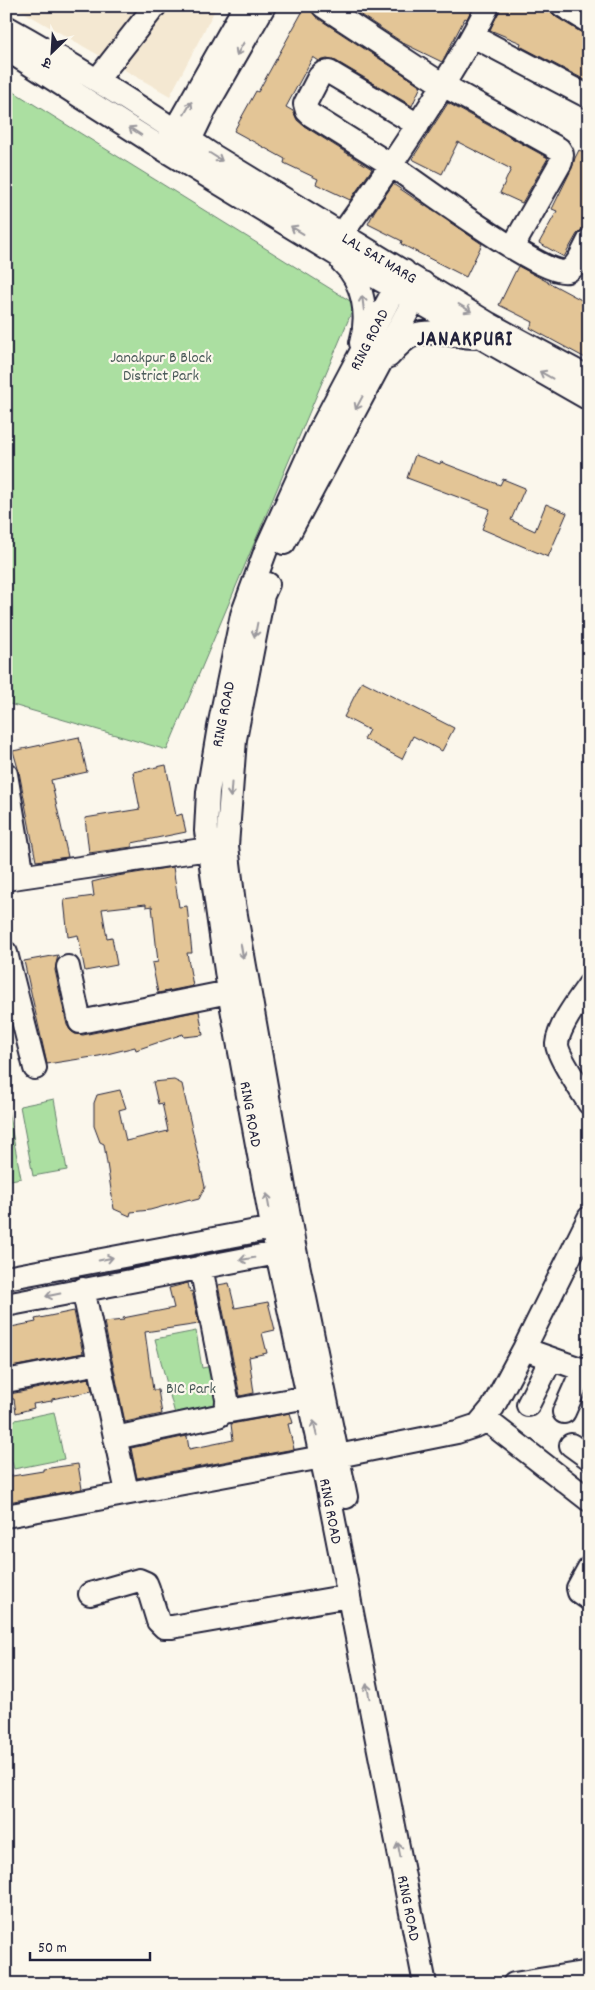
<svg xmlns="http://www.w3.org/2000/svg" width="595" height="1990" viewBox="0 0 595 1990" font-family="Dekko,'Playpen Sans Deva',sans-serif">
<style>
.built{fill:#f4e8d2}
.green{fill:#abdfa1;stroke:#66806e}
.building{fill:#e3c596;stroke:#22223b}
.lines{fill:none;stroke-linecap:round;stroke-linejoin:round}
.minor-casing{stroke:#22223b;stroke-width:26}
.minor{stroke:#fbf7ec;stroke-width:22}
.oneway{stroke:#99979c}
.labels{text-anchor:middle;stroke-width:4.5;stroke-linejoin:round;paint-order:stroke}
.street-label{font-size:16px;fill:#22223b;stroke:#fbf7ec}
.park-label{font-size:16px;fill:#4b5b5a;stroke:#fbf7ec}
.district-label{font-size:21px;font-weight:bold;letter-spacing:1px;fill:#22223b;stroke:#fbf7ec}
</style>
<rect width="100%" height="100%" fill="#fbf7ec"/>
<filter id="ink" filterUnits="userSpaceOnUse"><feTurbulence type="fractalNoise" baseFrequency=".02" numOctaves="2"/><feDisplacementMap in="SourceGraphic" scale="10" xChannelSelector="R" yChannelSelector="G"/><feConvolveMatrix kernelMatrix="1 2 1 2 8 2 1 2 1" color-interpolation-filters="sRGB"/></filter>
<g filter="url(#ink)">
<!-- built -->
<path class="built" d="M13,6H217L170,96Z"/>
<!-- green -->
<path class="green" d="M6,87L355,304L167,750L6,703Z
M54,1099L67,1170L33,1176L20,1106Z
M8,1111L21,1178L6,1181V1112Z
M196,1331L202,1368L218,1365L225,1401L175,1414L155,1339Z
M54,1412L64,1459L14,1469L6,1441V1422Z"/>
<!-- building -->
<path class="building" d="M351,6H473L467,19L465,18L442,62L405,44L350,8Z
M501,6H550L552,13L556,17L582,33L589,35V82L520,46L521,43L490,30Z
M305,7L311,10L316,17L421,86L412,106L336,61L327,59L319,61L313,57L286,107L293,111L297,120L304,126L372,169L350,200L316,184L318,179L284,163L285,159L234,131L256,91L258,92Z
M448,103L548,158L522,203L500,193L511,169L458,142L442,174L412,159Z
M579,150L589,155V220L585,228L577,234L564,257L539,243L557,211L552,209L572,168L575,158Z
M393,184L482,244L466,277L401,244L402,241L368,224L374,212Z
M518,266L589,304V360L530,328L533,322L499,305Z
M415,455L440,464L441,462L500,485L503,479L525,488L511,520L535,531L546,504L567,513L548,557L482,529L490,509L407,478Z
M362,681L454,728L442,751L413,736L402,759L364,739L369,730L344,717Z
M79,737L87,772L51,780L68,857L36,861L19,772L13,751Z
M166,765L176,816L182,814L186,832L132,843V847L89,853L85,818L140,809L133,772Z
M173,867L179,907L187,906L192,953H187L193,986L158,993L152,963L158,962L152,906L146,907V904L102,909L107,938L112,937L117,965L85,971L78,935L68,937L64,900L94,896L92,882L117,876Z
M58,955L55,970L67,1025L70,1030L75,1034L83,1035L199,1011L203,1035L184,1037L183,1034L136,1050L135,1047L99,1056L47,1064L24,961Z
M174,1080L182,1084L205,1187L199,1199L191,1201L190,1199L150,1210L131,1212L130,1216L114,1209L104,1144L100,1142L94,1126V1103L97,1095L120,1090L126,1108L119,1110L126,1141L168,1131L162,1103L158,1104L153,1082Z
M188,1283L190,1292L192,1291L199,1324L145,1332L153,1390H158L162,1414L125,1422L104,1322L124,1320L123,1318L174,1308L169,1288Z
M229,1283L235,1308L268,1302L275,1330L262,1333L267,1353L249,1357L254,1393L240,1396L218,1285Z
M74,1311L83,1353L6,1368V1328L36,1322L35,1319Z
M89,1378L92,1391L52,1399V1401L33,1404L34,1408L16,1413L14,1399H12L10,1394Z
M290,1413L293,1423L288,1424L294,1449L137,1478L131,1448L187,1436L189,1449L224,1442L233,1440L231,1424Z
M78,1464L82,1489L8,1502L6,1477L43,1471V1469Z"/>
<g class="lines">
<!-- minor casing -->
<g class="minor-casing">
<path id="minor" d="M323,6L443,85L559,149L562,154L561,162L512,248
M563,6L589,22
M6,27C77,66 145,110 212,155L489,324L589,378
M473,36L589,97
M6,49L163,149L349,262L589,399
M97,80L155,6
M418,125L329,72L323,73L319,77L305,104L307,111L311,115L391,165C426,113 460,61 488,6
M168,142L245,6
M182,151L190,140L205,109L264,6
M342,234L391,165C416,182 545,278 567,271C577,268 584,249 589,240
M342,262C364,282 369,316 361,343
M404,271L319,432L267,547L242,615L219,727L208,792L206,831L229,992L277,1253L325,1475L425,1984
M389,356C396,348 403,339 414,335C431,329 456,336 474,337
M284,543L423,283
M268,584L263,595L235,739L227,846L234,904L294,1245L346,1497
M6,774L23,876
M6,879L222,847
M6,953L35,1068
M68,967L80,1022L229,992
M589,985C579,999 558,1027 557,1044C557,1055 582,1092 589,1103
M6,1278L273,1228L287,1222
M83,1289L127,1492
M6,1305L277,1253L291,1247
M524,1349L589,1372
M6,1381L99,1363
M528,1405L551,1359
M224,1412L308,1397
M564,1412L583,1369
M484,1418L589,1500
M115,1438L218,1416C226,1412 227,1407 227,1399L201,1267
M571,1445L589,1458
M324,1462L338,1456L457,1432L478,1425L493,1407L524,1349L589,1218
M6,1516L322,1457
M589,1568L578,1588L579,1592L589,1599
M90,1594L139,1580L146,1583L148,1588L158,1621L164,1627H172L349,1596
M514,1984L589,1972"/>
</g>
<!-- minor -->
<use href="#minor" class="minor"/>
</g>
<!-- one-way arrows -->
<defs><path id="oneway-shaft" d="M-6 0H5M1.5-3L5.5 0L1.5 3" fill="none" stroke-width="1.6" stroke-linecap="round" stroke-linejoin="round" transform="scale(1.25)"/></defs>
<g class="oneway">
<use href="#oneway-shaft" transform="translate(240 49) rotate(120)"/>
<use href="#oneway-shaft" transform="translate(188 108) rotate(-60)"/>
<use href="#oneway-shaft" transform="translate(135 131) rotate(-147)"/>
<use href="#oneway-shaft" transform="translate(216 157) rotate(32)"/>
<use href="#oneway-shaft" transform="translate(297 230) rotate(-149)"/>
<use href="#oneway-shaft" transform="translate(363 303) rotate(-97)"/>
<use href="#oneway-shaft" transform="translate(465 308) rotate(31)"/>
<use href="#oneway-shaft" transform="translate(546 375) rotate(-151)"/>
<use href="#oneway-shaft" transform="translate(359 403) rotate(118)"/>
<use href="#oneway-shaft" transform="translate(256 630) rotate(101)"/>
<use href="#oneway-shaft" transform="translate(231 790) rotate(94)"/>
<use href="#oneway-shaft" transform="translate(242 951) rotate(80)"/>
<use href="#oneway-shaft" transform="translate(268 1201) rotate(-100)"/>
<use href="#oneway-shaft" transform="translate(106 1259) rotate(-11)"/>
<use href="#oneway-shaft" transform="translate(247 1259) rotate(170)"/>
<use href="#oneway-shaft" transform="translate(53 1295) rotate(169)"/>
<use href="#oneway-shaft" transform="translate(315 1428) rotate(-102)"/>
<use href="#oneway-shaft" transform="translate(368 1691) rotate(-101)"/>
<use href="#oneway-shaft" transform="translate(399 1850) rotate(-101)"/>
</g>
</g>
<g class="labels">
<!-- street labels -->
<g class="street-label">
<text transform="translate(380 257) rotate(31)" y="6">LAL SAI MARG</text>
<text transform="translate(368 339) rotate(-63)" y="6">RING ROAD</text>
<text transform="translate(222 714) rotate(-79)" y="6">RING ROAD</text>
<text transform="translate(252 1114) rotate(80)" y="6">RING ROAD</text>
<text transform="translate(332 1511) rotate(79)" y="6">RING ROAD</text>
<text transform="translate(410 1908) rotate(79)" y="6">RING ROAD</text>
</g>
<!-- park labels -->
<g class="park-label">
<text x="161" y="362">Janakpur B Block<tspan x="161" dy="18">District Park</tspan></text>
<text x="191" y="1393">B1C Park</text>
</g>
<!-- district labels -->
<g class="district-label">
<text x="465" y="345">JANAKPURI</text>
</g>
</g>
<!-- margin -->
<rect width="595" height="1990" fill="none" stroke="#fbf7ec" stroke-width="25"/>
<rect x="12" y="12" width="570" height="1965" fill="none" stroke="#22223b" stroke-width="2" filter="url(#ink)"/>
<!-- north arrow -->
<g transform="translate(52 52) rotate(205)" stroke="#fbf7ec" stroke-width="4" paint-order="stroke">
<path d="M0-4L9 19L0 12L-9 19Z" fill="#22223b"/>
<text y="-8" font-size="14" font-weight="bold" text-anchor="middle" fill="#22223b">उ</text>
</g>
<!-- scale -->
<path d="M30 1952v8h120v-8" fill="none" stroke="#22223b" stroke-width="2.5"/>
<text x="38" y="1952" font-size="15" fill="#22223b" stroke="#fbf7ec" stroke-width="4" paint-order="stroke">50 m</text>
</svg>
